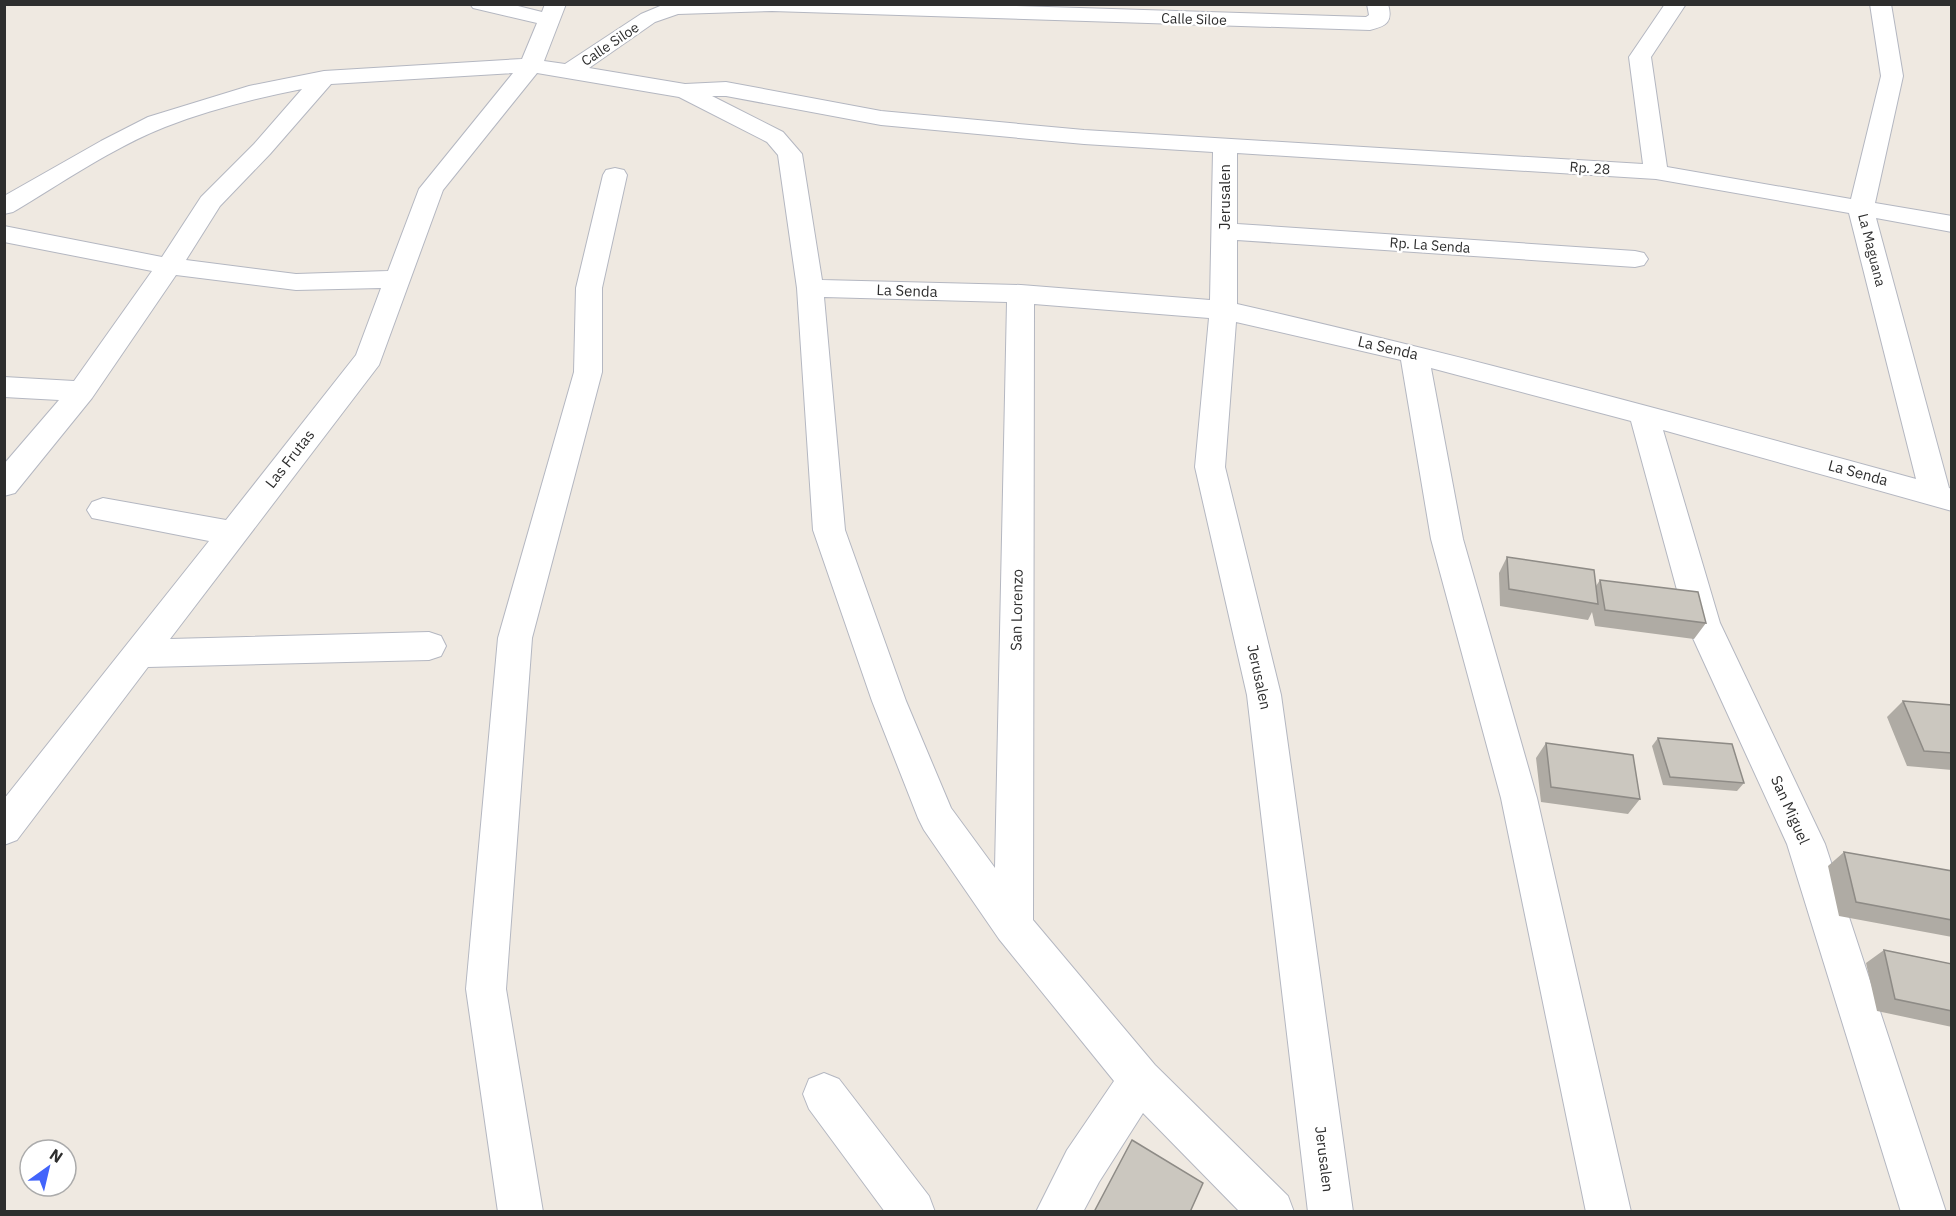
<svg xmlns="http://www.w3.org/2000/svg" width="1956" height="1216" viewBox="0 0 1956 1216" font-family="'IBM Plex Sans',sans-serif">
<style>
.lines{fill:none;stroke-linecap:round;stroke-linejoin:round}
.minor-casing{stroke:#b4b7c1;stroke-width:2}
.minor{fill:#fff;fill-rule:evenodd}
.wall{fill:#afaba4}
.building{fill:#cbc7bf;stroke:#8e8b86;stroke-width:1.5}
.labels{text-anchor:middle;stroke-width:5;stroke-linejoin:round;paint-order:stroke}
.far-street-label{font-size:14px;fill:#2e2e2e;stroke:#fff}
.street-label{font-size:15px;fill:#2e2e2e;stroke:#fff}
</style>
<rect width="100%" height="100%" fill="#efe9e1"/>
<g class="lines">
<!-- minor casing -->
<g class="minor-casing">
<path id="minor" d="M470,4H510L542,12L545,4H566L544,61L565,64L641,14L665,4H955L1366,17L1369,15L1367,4H1388C1393,22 1387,26 1370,30L772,11L678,14L655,22L589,68L685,84L726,82L881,111L1084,130L1643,164L1629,57L1665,4H1686L1651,57L1667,167L1851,199L1881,76L1870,4H1891L1903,76L1875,203L1952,216V232L1876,218L1949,488L1952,489V511L1663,430L1720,623L1825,844L1946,1212H1901L1787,844L1686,623L1631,421L1431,368L1463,539L1537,798L1631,1212H1586L1501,798L1431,539L1401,360L1236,322L1225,467L1281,695L1353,1212H1308L1247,695L1195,467L1209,318L1034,304L1033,920L1155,1065L1288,1196L1294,1212H1240L1143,1113L1099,1182L1083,1212H1036L1067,1150L1114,1081L999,939L924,830L918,818L872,701L813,530L797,288L778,155L767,142L679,97L537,73L443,190L379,365L170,639L429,632L441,636L446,646L441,656L429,660L148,667L17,840L4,845V799L209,541L92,518L87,510L92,502L103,498L226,520L356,355L381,288L296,290L176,275L92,398L15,493L4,496V464L59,400L4,397V377L74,381L152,271L4,242V226L162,257L201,197L254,144L302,89C256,98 209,110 165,127C114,147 60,184 13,212L4,214V196L101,141L148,117L249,86L324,71L522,59L537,23L473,8ZM513,73L419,189L388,271L296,274L186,260L220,206L270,154L331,84ZM712,96H726L881,125L1084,144L1213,152L1210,300L1021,285L822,280L802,154L783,132ZM1237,153L1656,179L1849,213L1916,479C1690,417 1465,356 1237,304V240L1635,267L1644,265L1648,259L1644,253L1635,251L1237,224ZM824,297L1007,302L995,868L951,808L906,701L845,530Z
M615,168L624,170L627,175L602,288V372L532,638L506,989L543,1212H498L466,989L498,638L574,372L576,288L603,175L606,170Z
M824,1073L839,1079L929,1196L935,1212H885L809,1109L803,1094L809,1079Z"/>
</g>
<!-- minor -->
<use href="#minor" class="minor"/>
</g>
<!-- wall -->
<path class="wall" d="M1507,557L1596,586L1600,580L1706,623L1694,639L1595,626L1592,612L1588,620L1500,606L1499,573Z
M1903,701L1952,705V770L1907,766L1887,717Z
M1658,738L1744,783L1737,791L1663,785L1652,746Z
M1546,743L1640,799L1628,814L1541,802L1536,758Z
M1844,852L1952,871V937L1839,916L1828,866Z
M1884,950L1952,964V1027L1877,1011L1866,963Z"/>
<!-- building -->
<path class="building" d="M1507,557L1594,570L1598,604L1509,589Z
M1600,580L1698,592L1706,623L1605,610Z
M1903,701L1952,705V753L1924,751Z
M1658,738L1732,744L1744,783L1670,777Z
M1546,743L1633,755L1640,799L1551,787Z
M1844,852L1952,871V920L1856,902Z
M1884,950L1952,964V1011L1895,999Z
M1132,1140L1203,1183L1190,1212H1094Z"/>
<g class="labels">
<!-- far-street labels -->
<g class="far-street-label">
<text transform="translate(1194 19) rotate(2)" y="5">Calle Siloe</text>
<text transform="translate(610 44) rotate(-34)" y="5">Calle Siloe</text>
<text transform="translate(1590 168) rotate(4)" y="5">Rp. 28</text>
<text transform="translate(1430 245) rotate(4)" y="5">Rp. La Senda</text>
<text transform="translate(1872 250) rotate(76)" y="5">La Maguana</text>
</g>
<!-- street labels -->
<g class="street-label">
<text transform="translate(1225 197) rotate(-90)" y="5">Jerusalen</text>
<text transform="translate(907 291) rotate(2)" y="5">La Senda</text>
<text transform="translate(1388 348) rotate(13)" y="5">La Senda</text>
<text transform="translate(290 459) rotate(-52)" y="5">Las Frutas</text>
<text transform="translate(1858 473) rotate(15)" y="5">La Senda</text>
<text transform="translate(1017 610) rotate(-89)" y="5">San Lorenzo</text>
<text transform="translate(1259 677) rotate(78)" y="5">Jerusalen</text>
<text transform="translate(1790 810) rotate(66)" y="5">San Miguel</text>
<text transform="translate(1324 1159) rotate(83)" y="5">Jerusalen</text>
</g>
</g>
<!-- border -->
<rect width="1956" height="1216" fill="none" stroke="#2e2e2e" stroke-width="12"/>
<!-- north arrow -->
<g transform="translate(48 1168) rotate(34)"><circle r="28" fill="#ffffff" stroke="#ababab" stroke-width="1.5"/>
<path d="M0-4.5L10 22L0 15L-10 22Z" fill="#4264fb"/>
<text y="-9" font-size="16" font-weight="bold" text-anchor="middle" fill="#2e2e2e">N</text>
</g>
</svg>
